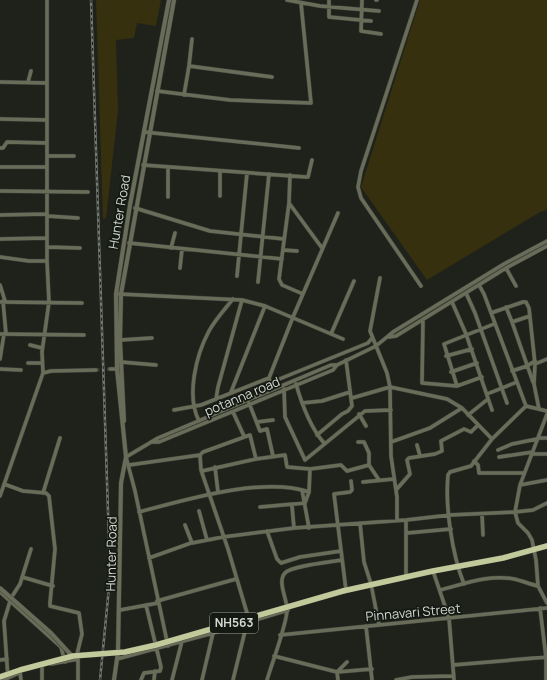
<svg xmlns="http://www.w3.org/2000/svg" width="547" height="680" viewBox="0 0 547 680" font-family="Manrope,sans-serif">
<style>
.green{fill:#37300e}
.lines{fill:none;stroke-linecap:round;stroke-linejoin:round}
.minor-tunnel{stroke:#393d37;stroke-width:3.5;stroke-dasharray:3.5 2;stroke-linecap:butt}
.minor-casing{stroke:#3b3f38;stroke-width:4.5}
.tertiary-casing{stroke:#3b3f38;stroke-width:5}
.trunk-casing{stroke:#3b3f38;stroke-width:6}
.minor{stroke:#696c58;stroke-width:3.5}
.tertiary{stroke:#696c58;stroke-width:4}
.trunk{stroke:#c2c99b;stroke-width:5.5}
.rail-casing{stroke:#757973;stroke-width:2.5}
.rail{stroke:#141912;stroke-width:1;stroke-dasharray:3;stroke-linecap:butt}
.tertiary-bridge-casing{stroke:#3b3f38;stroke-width:5;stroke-linecap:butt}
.trunk-bridge-casing{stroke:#3b3f38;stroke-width:6;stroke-linecap:butt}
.tertiary-bridge{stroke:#696c58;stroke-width:4}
.trunk-bridge{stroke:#c2c99b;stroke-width:5.5}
.labels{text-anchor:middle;stroke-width:3.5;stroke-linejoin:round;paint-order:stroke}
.shield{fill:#141912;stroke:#9a9f99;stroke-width:1}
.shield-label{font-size:12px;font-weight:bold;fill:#d4d8d3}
.street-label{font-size:13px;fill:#d4d8d3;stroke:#141912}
</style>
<rect width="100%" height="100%" fill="#1e221b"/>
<!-- green -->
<path class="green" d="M96,0H161L156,26L137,23L134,38L116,40L118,111L106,218L103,219Z
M420,0H547V210L540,212L427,280L361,187Z"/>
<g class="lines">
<!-- minor-tunnel -->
<path class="minor-tunnel" d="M96,370L110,369"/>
<!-- minor casing -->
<g class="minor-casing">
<path id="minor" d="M287,0L320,6L379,11
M329,0V17L371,21
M362,0L361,31L381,34
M376,0H377
M417,0L361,171L358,187L361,198L421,286
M189,66L192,39
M0,82L47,83
M28,82L31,71
M157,91L230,100L311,103L301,3
M184,95L189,66L272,77
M0,119L47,120
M144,132L299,148
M0,148H3L7,142L47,143
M47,156H74
M143,165L306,177H308L312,160
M0,167H47
M290,175L289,203L279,279L282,285L303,294
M0,191L88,192
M220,196V171
M168,197V167
M289,203L322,248
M135,208L210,231L284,239
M0,215L47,214
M47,216L78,218
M0,239L47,238
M129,243L282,259
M47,247L80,248
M171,248L175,233
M283,250L297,251
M0,257L29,261H47
M180,268L182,249
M506,268L516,286
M237,276L247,173
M380,278L370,331L387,373L390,387L391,456L397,497V521
M258,282L269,174
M0,285L5,301
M479,285L484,294L526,406
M466,293L475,313L507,403
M119,294L242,300L265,306L343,339
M3,301L6,334
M0,302L82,303
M452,302L466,334L492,410
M506,307L512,322
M491,313L523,302H526L529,308L535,364L534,384L539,409
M530,316L512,322L533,382
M423,319L422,383L457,386L482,377
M0,334L84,335
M331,334L354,281
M389,337L396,336L506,268L547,246
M120,340L152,338
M30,345L42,348
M446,356L472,349
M0,359L4,334
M121,362L156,365
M28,363H42
M535,364L547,359
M0,369L21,370
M110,369H117
M512,371L527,366L535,361
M451,372L477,363
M43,373L42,352L49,302L47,261V0
M269,378L272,390
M277,380L368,343L372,338
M296,384C302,405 310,427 324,443
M457,386L444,344L494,324
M284,389L285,417L305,460L365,411L391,410
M231,392L265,306
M487,394L517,382
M352,398L390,387L447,399L462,408L492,439
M216,399L218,387L242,300
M249,403L260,431L267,429L273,456
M302,403L322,401L350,392
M174,410L201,405L269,378L293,317L338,213
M233,412L244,436
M359,414L366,426
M468,415L488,399
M199,421C186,396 196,355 209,331C215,320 225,309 233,299
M257,422L273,420
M317,435L342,414L348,411L352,406L346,360
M538,438H547
M153,442H159L333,370L337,365
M358,442H364L369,453V465
M391,442L430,428L462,408
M417,445L420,456
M498,450L512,444L537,439
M533,454H547
M200,455L201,470L228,549L247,613V623L233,680
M499,457L533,452
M474,461L478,465L479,473H524
M129,465L200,455L203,452L250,435L256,459L285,455L287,467L310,469L341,465L347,471L369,465L379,480
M215,467L218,492
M202,471L256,459
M363,482L394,479
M4,484L23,491L46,493L49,496L55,549L50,603V606L79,613L82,634L76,658L78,659V680
M520,485L547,480
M302,490L309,528
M396,490L410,474L407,460L409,458L435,454L442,451L441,441L464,429L471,432L477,426
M43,493L60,438
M0,496L43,373L51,371L96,370
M292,506L294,528
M260,507L305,503L309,492L310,469
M199,511L207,540
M139,512C185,500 263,476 309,492
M482,514L483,535
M360,523L364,562L371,584L379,625
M185,525L192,543L223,537L294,528L406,520L450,515L515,512L533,510L547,503
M267,531L277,559L281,563L300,557L341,551
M407,533L451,529
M149,558L191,543
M433,571L449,618L454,680
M22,577L53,586
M406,577V520
M464,584C452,554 445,507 448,475L450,472L471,466L492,439L526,406L547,411
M538,586L536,560L532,540L528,533L518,523L515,512L520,485L547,414
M346,590L334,494L350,492L352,490L351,481
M440,590C464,584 489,574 514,579C522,581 530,584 538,586L547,603
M0,592L61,647L65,662
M157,601L236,579
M540,608L546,657V680
M120,610L158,603
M366,626L372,680
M280,635L547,608
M168,646L135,491L126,457L158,438L331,365H337L376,346L393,332L504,264L547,241
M274,656L337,672L372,669
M117,659L213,633L288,610
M0,660L7,659
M51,664L78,659
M453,665L547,657
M42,666V680
M20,672L21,680
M8,678L4,621L11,598L20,584L31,549
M3,680L17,674
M141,680L144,673L160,671L161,667L146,605
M154,680L155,671
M172,680L182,641
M202,680L213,633
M267,680C271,666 288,621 287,609C287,599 277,581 285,573C291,566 331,562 342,560
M338,680L337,672L347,662
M396,680L412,677L453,676"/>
</g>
<!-- tertiary casing -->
<g class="tertiary-casing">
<path id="tertiary" d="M124,421L120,340L121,294L174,0
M114,680L118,652L121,483L126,457L117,369L116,294L130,205L169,0"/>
</g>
<!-- trunk casing -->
<g class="trunk-casing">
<path id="trunk" d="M343,591L433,571L503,558L547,546"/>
</g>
<!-- minor -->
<use href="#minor" class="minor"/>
<!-- tertiary -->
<use href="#tertiary" class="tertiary"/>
<!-- trunk -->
<use href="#trunk" class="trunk"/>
<!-- rail casing -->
<g class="rail-casing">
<path id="rail" d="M91,0L109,542V587L100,680"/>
</g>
<!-- rail -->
<use href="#rail" class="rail"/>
<!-- tertiary-bridge casing -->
<g class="tertiary-bridge-casing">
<path id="tertiary-bridge" d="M0,588L51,633L72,656"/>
</g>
<!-- trunk-bridge casing -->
<g class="trunk-bridge-casing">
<path id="trunk-bridge" d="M0,677L20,670L73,656L125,652L156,645L343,591"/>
</g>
<!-- tertiary-bridge -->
<use href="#tertiary-bridge" class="tertiary-bridge"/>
<!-- trunk-bridge -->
<use href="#trunk-bridge" class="trunk-bridge"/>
</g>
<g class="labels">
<!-- shield labels -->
<rect class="shield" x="210" y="613" width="48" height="20" rx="3"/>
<g class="shield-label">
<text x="234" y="627">NH563</text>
</g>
<!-- street labels -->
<g class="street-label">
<text transform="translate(119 212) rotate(-80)" y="5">Hunter Road</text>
<text transform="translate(242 396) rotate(-23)" y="5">potanna road</text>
<text transform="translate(111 554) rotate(-89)" y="5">Hunter Road</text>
<text transform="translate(413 612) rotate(-5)" y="5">Pinnavari Street</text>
</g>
</g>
</svg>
